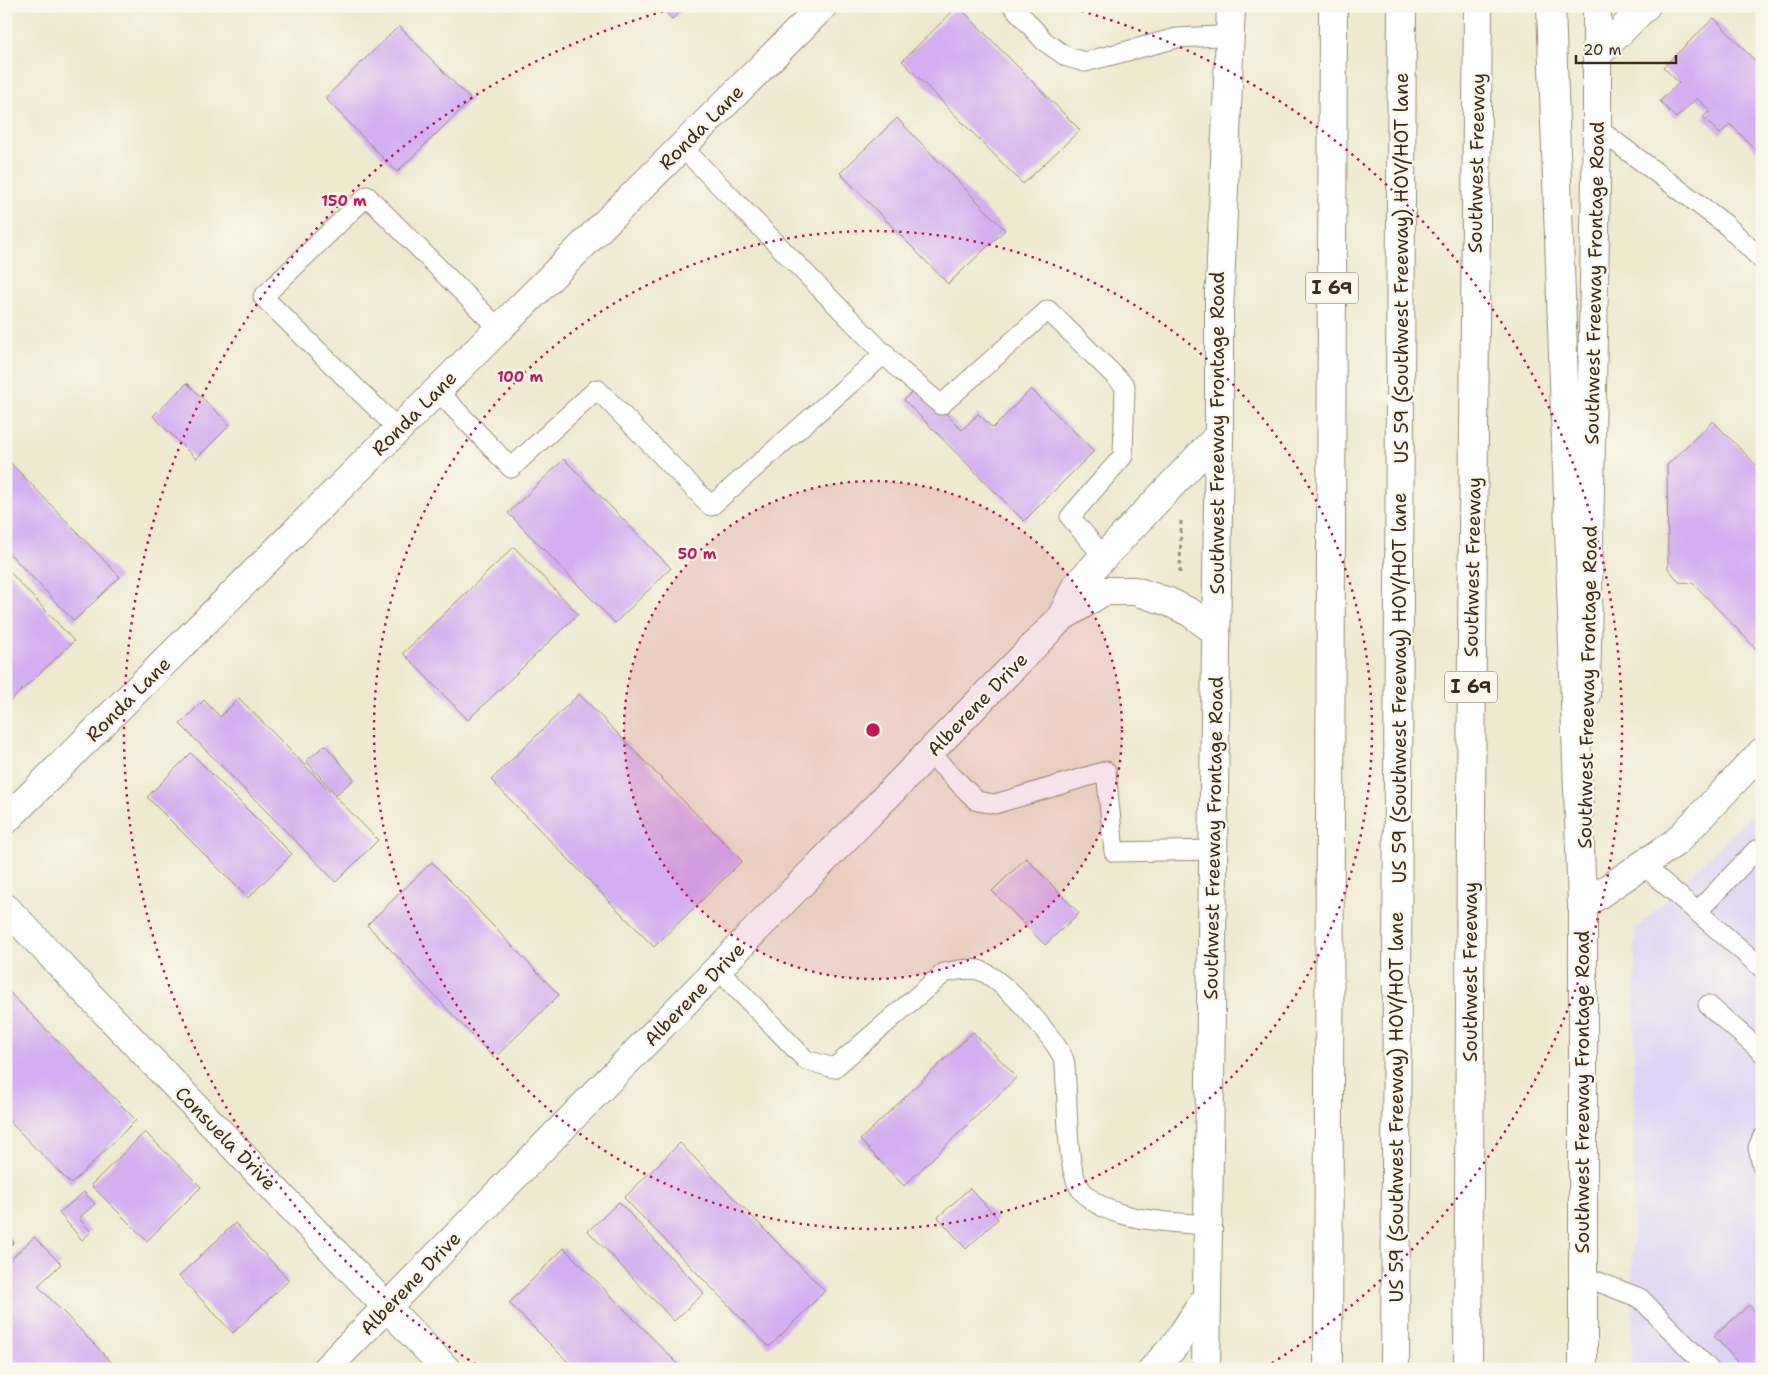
<svg xmlns="http://www.w3.org/2000/svg" width="1768" height="1375" viewBox="0 0 1768 1375" font-family="'Shantell Sans',sans-serif">
<style>
.built{fill:#ded5f5}
.building{fill:#d3aef0}
.lines{fill:none;stroke-linecap:round;stroke-linejoin:round}
.service-casing{stroke:#958a76;stroke-width:21}
.minor-casing{stroke:#958a76;stroke-width:30}
.secondary-casing{stroke:#958a76;stroke-width:30}
.motorway-casing{stroke:#958a76;stroke-width:30}
.path{stroke:#958a76;stroke-width:3;stroke-dasharray:4 4;stroke-linecap:butt}
.service{stroke:#fff;stroke-width:19}
.minor{stroke:#fff;stroke-width:28}
.secondary{stroke:#fff;stroke-width:28}
.motorway{stroke:#fff;stroke-width:28}
.ring{fill:none;stroke:#c2185b;stroke-width:2.5;stroke-dasharray:2.5 5}
.labels{text-anchor:middle;stroke-width:5;stroke-linejoin:round;paint-order:stroke}
.shield{fill:#fbf7ec;stroke:#75685c;stroke-width:1}
.shield-label{font-size:18px;font-weight:bold;fill:#3b2a1e}
.street-label{font-size:19px;fill:#3b2a1e;stroke:#fbf7ec}
.centre{fill:#c2185b;stroke:#fbf7ec;stroke-width:2.5}
.ring-label{font-size:15px;text-anchor:middle;font-weight:bold;fill:#c2185b;stroke:#fbf7ec;stroke-width:5;stroke-linejoin:round;paint-order:stroke}
</style>
<rect width="100%" height="100%" fill="#fbf7ec"/>
<filter id="ink" filterUnits="userSpaceOnUse"><feTurbulence type="fractalNoise" baseFrequency=".02" numOctaves="2"/><feDisplacementMap in="SourceGraphic" scale="10" xChannelSelector="R" yChannelSelector="G"/><feConvolveMatrix kernelMatrix="1 2 1 2 8 2 1 2 1" color-interpolation-filters="sRGB"/></filter>
<filter id="wash" filterUnits="userSpaceOnUse"><feTurbulence type="fractalNoise" baseFrequency=".0096" numOctaves="4" result="noise"/><feDisplacementMap in="SourceGraphic" scale="20" xChannelSelector="R" yChannelSelector="G"/><feGaussianBlur stdDeviation="1.12" result="paint"/><feColorMatrix in="noise" values="0 0 0 0 0 0 0 0 0 0 0 0 0 0 0 0 0 1.4 0 .05"/><feComposite in="paint" operator="in"/></filter>
<g filter="url(#wash)">
<rect width="100%" height="100%" fill="#efe9cf"/>
<!-- built -->
<path class="built" d="M1762,804V1369H1632L1635,930Z"/>
<g id="blocks">
<!-- building -->
<path class="building" d="M660,6H687L672,19Z
M958,6L1080,130L1023,184L902,61Z
M1714,18L1762,68V156L1730,124L1720,134L1703,117L1710,111L1697,98L1676,118L1660,101L1679,83L1663,67Z
M399,26L471,100L397,172L325,98Z
M897,118L1005,230L948,284L840,173Z
M187,383L230,425L196,459L153,416Z
M918,386L962,430L978,414L993,428L1031,389L1094,451L1024,521L904,400Z
M1713,421L1762,471V655L1693,583L1679,582L1668,568L1667,465Z
M6,458L120,577L74,621L6,550Z
M564,459L671,568L615,623L508,513Z
M514,547L578,614L468,720L403,653Z
M6,568L74,641L6,705Z
M579,694L742,861L654,947L491,780Z
M239,698L378,840L336,882L180,724L204,700L220,717Z
M325,745L354,779L336,795L306,761Z
M191,753L292,854L248,898L147,797Z
M1026,858L1079,913L1045,945L992,891Z
M432,862L559,995L494,1058L367,925Z
M6,989L136,1120L71,1184L6,1118Z
M973,1032L1017,1077L904,1186L860,1140Z
M145,1132L201,1187L147,1241L91,1185Z
M680,1143L825,1291L769,1347L624,1198Z
M970,1188L998,1219L966,1249L938,1217Z
M84,1192L95,1204L79,1218L91,1232L82,1240L59,1213Z
M619,1202L704,1293L674,1321L588,1231Z
M235,1223L289,1280L233,1333L179,1276Z
M6,1234L14,1242L6,1250Z
M34,1237L61,1264L38,1286L118,1369H9L6,1366V1264Z
M564,1248L677,1363L671,1369H575L509,1303Z
M1749,1305L1762,1319V1369H1743L1714,1336Z"/>
</g>
</g>
<g filter="url(#ink)">
<use href="#blocks" fill-opacity="0" stroke="#958a76" stroke-width="1"/>
<g class="lines">
<!-- service casing -->
<g class="service-casing">
<path id="service" d="M1013,6L1044,41L1067,57L1085,62L1177,38L1218,36
M1597,128L1725,224L1762,260
M682,147L898,368L941,405L1048,310L1125,386L1123,456L1070,517L1103,556
M436,389L511,468L597,389L711,506L885,353
M398,429L263,297L367,196L499,329
M929,753L977,801L995,804L1106,771L1114,852L1214,850
M1643,865L1762,968
M1697,912L1756,850H1762
M718,969L806,1060L834,1068L944,973C956,970 967,968 978,970C1000,975 1056,1039 1064,1060C1066,1067 1065,1076 1066,1083C1068,1108 1066,1168 1080,1188C1103,1222 1171,1222 1208,1225
M1708,1005L1762,1052
M1762,1138L1758,1148L1762,1165
M1583,1276L1640,1298L1709,1369"/>
</g>
<!-- minor casing -->
<g class="minor-casing">
<path id="minor" d="M1598,54L1646,6
M1061,618L1076,586L1219,435
M6,820L823,6
M1582,906L1676,842L1762,752
M6,908L446,1369
M326,1369L1061,618L1104,591H1135L1169,602L1191,613L1216,632
M1153,1369L1176,1344L1207,1296"/>
</g>
<!-- secondary casing -->
<g class="secondary-casing">
<path id="secondary" d="M1586,695L1597,128V6
M1206,1369L1219,435V290
M1583,1369V883"/>
</g>
<!-- motorway casing -->
<g class="motorway-casing">
<path id="motorway" d="M1551,6L1582,906
M1219,314L1231,6
M1328,1369L1333,6
M1395,1369L1402,6
M1468,1369L1472,642L1478,6"/>
</g>
<!-- path -->
<path class="path" d="M1180,573L1181,521"/>
<!-- service -->
<use href="#service" class="service"/>
<!-- minor -->
<use href="#minor" class="minor"/>
<!-- secondary -->
<use href="#secondary" class="secondary"/>
<!-- motorway -->
<use href="#motorway" class="motorway"/>
</g>
</g>
<!-- distance rings -->
<circle cx="873" cy="730" r="249" fill="#c2185b" fill-opacity=".12"/>
<g class="ring">
<circle cx="873" cy="730" r="249"/>
<circle cx="873" cy="730" r="499"/>
<path d="M482 1368A748 748 0 0 1 679 7M1067 7A748 748 0 0 1 1264 1368"/>
</g>
<g class="labels">
<!-- shield labels -->
<g class="shield">
<rect x="1306" y="272.5" width="52" height="31" rx="4"/>
<rect x="1445" y="671.5" width="52" height="31" rx="4"/>
</g>
<g class="shield-label">
<text x="1332" y="294">I 69</text>
<text x="1471" y="693">I 69</text>
</g>
<!-- street labels -->
<g class="street-label">
<text transform="translate(701 127) rotate(-45)" y="7">Ronda Lane</text>
<text transform="translate(1476 163) rotate(-89)" y="7">Southwest Freeway</text>
<text transform="translate(1401 268) rotate(-90)" y="7">US 59 (Southwest Freeway) HOV/HOT lane</text>
<text transform="translate(1594 283) rotate(-89)" y="7">Southwest Freeway Frontage Road</text>
<text transform="translate(414 413) rotate(-45)" y="7">Ronda Lane</text>
<text transform="translate(1217 433) rotate(-90)" y="7">Southwest Freeway Frontage Road</text>
<text transform="translate(1472 567) rotate(-89)" y="7">Southwest Freeway</text>
<text transform="translate(1587 687) rotate(-89)" y="7">Southwest Freeway Frontage Road</text>
<text transform="translate(1399 688) rotate(-90)" y="7">US 59 (Southwest Freeway) HOV/HOT lane</text>
<text transform="translate(128 699) rotate(-45)" y="7">Ronda Lane</text>
<text transform="translate(977 704) rotate(-46)" y="7">Alberene Drive</text>
<text transform="translate(1213 838) rotate(-89)" y="7">Southwest Freeway Frontage Road</text>
<text transform="translate(1470 972) rotate(-90)" y="7">Southwest Freeway</text>
<text transform="translate(694 994) rotate(-46)" y="7">Alberene Drive</text>
<text transform="translate(1582 1092) rotate(-90)" y="7">Southwest Freeway Frontage Road</text>
<text transform="translate(1396 1107) rotate(-90)" y="7">US 59 (Southwest Freeway) HOV/HOT lane</text>
<text transform="translate(226 1138) rotate(46)" y="7">Consuela Drive</text>
<text transform="translate(410 1283) rotate(-46)" y="7">Alberene Drive</text>
</g>
</g>
<circle cx="873" cy="730" r="8" class="centre"/>
<g class="ring-label">
<text x="344" y="206">150 m</text>
<text x="520" y="382">100 m</text>
<text x="697" y="559">50 m</text>
</g>
<!-- margin -->
<rect width="1768" height="1375" fill="none" stroke="#fbf7ec" stroke-width="25"/>
<!-- scale -->
<path d="M1576 55v8h100v-8" fill="none" stroke="#3b2a1e" stroke-width="2.5"/>
<text x="1583" y="55" font-size="15" fill="#3b2a1e" stroke="#fbf7ec" stroke-width="4" paint-order="stroke">20 m</text>
</svg>
